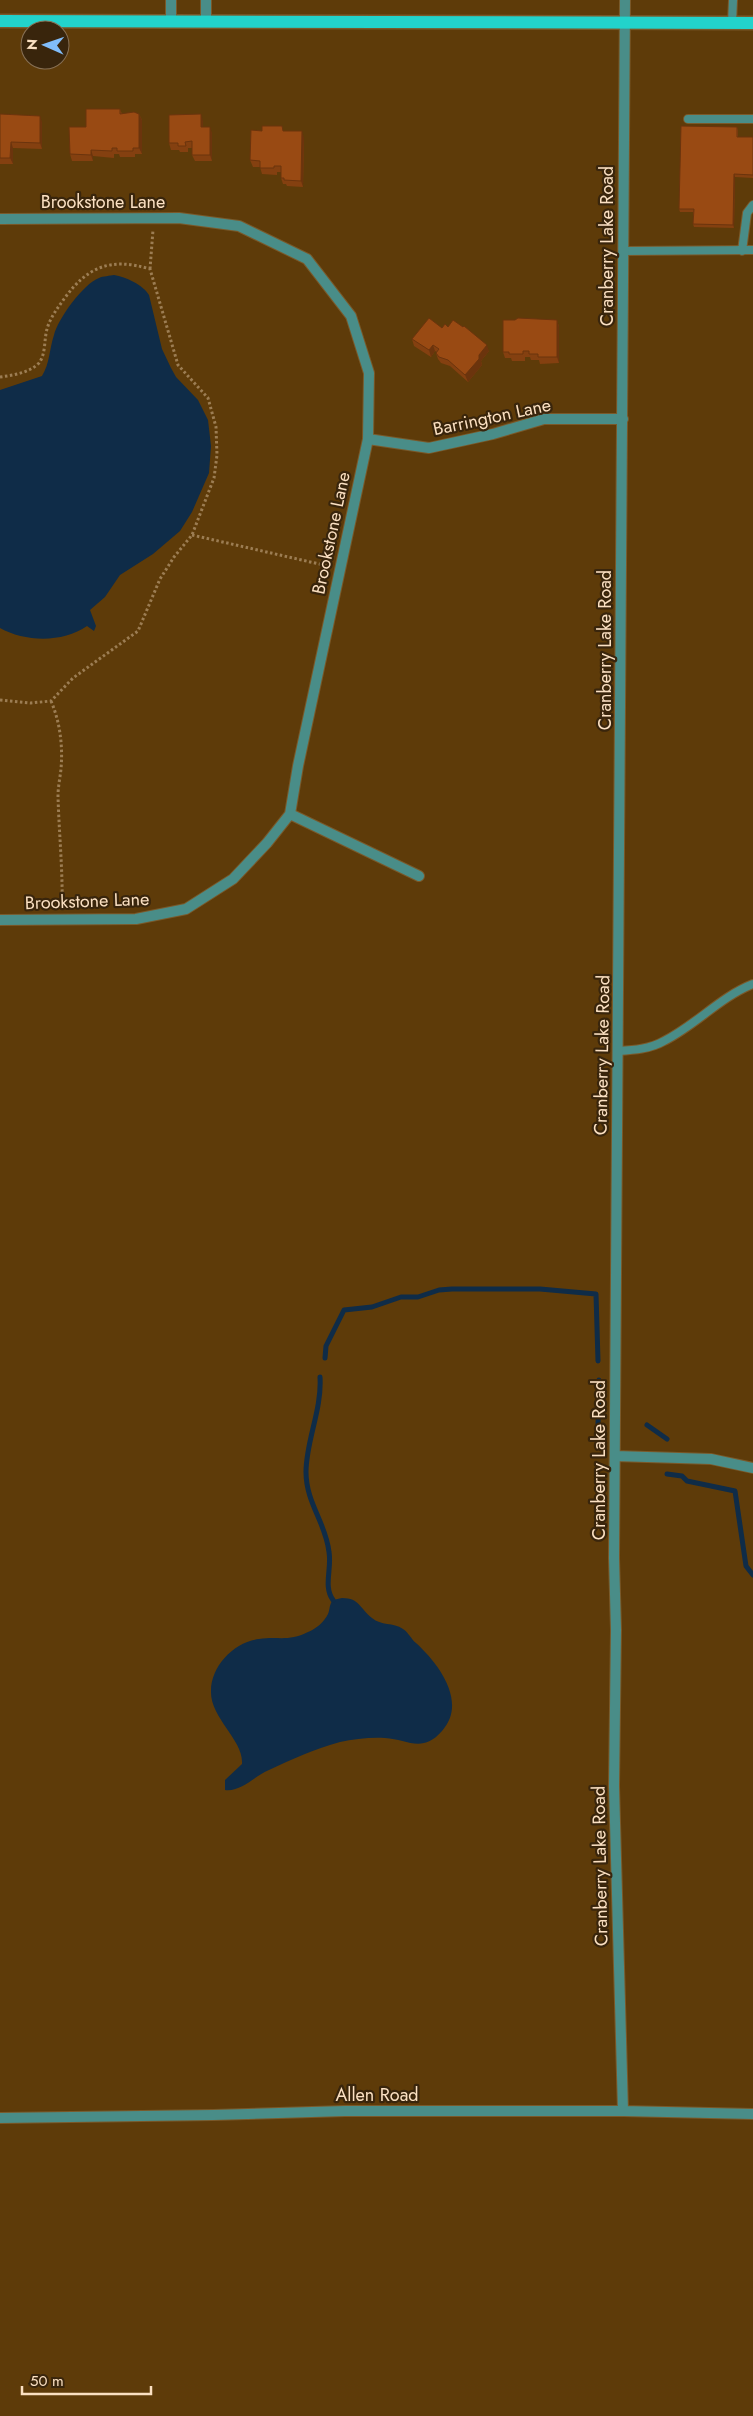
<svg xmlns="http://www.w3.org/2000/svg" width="753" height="2416" viewBox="0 0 753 2416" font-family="Jost,sans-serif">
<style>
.water{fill:#0f2c48}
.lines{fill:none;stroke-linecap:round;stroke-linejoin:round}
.stream{stroke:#0f2c48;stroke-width:5}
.lane-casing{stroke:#7a592a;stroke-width:10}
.street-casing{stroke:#7a592a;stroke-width:12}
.primary-casing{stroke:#7a592a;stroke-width:15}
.path{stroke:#9c7d53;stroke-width:3;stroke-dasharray:2.5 2.5;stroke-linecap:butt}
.lane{stroke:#498d88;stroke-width:8}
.street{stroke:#498d88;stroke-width:10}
.primary{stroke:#22d3cb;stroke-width:12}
.wall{fill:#844010}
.shaded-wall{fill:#6b340d}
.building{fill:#994a13;stroke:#6b340d}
.labels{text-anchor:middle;stroke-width:4.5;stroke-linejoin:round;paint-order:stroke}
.street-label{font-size:18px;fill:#fbe0c2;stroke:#39250c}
</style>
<rect width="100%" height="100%" fill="#5e3b09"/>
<!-- water -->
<path class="water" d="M114,275C126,277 143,285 149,295L162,349L171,368L176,377L198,400L208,420L211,446L209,473L192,512L180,531L153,554L120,575L105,597L90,610L96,626L94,631L87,626C63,643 25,642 0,628V390L42,376C50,363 49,350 54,335C58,319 83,284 99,278C103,276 110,276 114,275Z
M342,1598C360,1598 360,1609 372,1618C381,1626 393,1622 403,1629C409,1633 411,1639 416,1643C438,1663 468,1702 442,1731C422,1754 407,1739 385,1738C371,1737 354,1739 340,1742C315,1749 292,1759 269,1770C254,1776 242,1792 225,1790V1780L242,1764C244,1740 210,1718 211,1691C211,1666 234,1642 259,1639C278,1636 289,1642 308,1632C316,1629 324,1622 328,1614C330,1609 329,1605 333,1600Z"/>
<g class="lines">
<!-- stream -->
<path class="stream" d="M325,1358L326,1346L344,1310L372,1307L401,1297H418L439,1290L452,1289H540L596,1294L598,1361
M320,1377C322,1410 306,1441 306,1472C306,1503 326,1523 329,1552C332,1569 323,1586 333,1600
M598,1425L599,1380
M647,1425L667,1439
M667,1474L682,1476L687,1481L735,1491L746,1566L753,1575"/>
<!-- lane casing -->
<g class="lane-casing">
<path id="lane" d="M732,23L733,0
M688,119H753
M623,251L753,250
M742,251L747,213L753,205
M618,1051C634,1050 650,1049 664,1041C696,1025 720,997 753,984"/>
</g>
<!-- street casing -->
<g class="street-casing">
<path id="street" d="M206,0V22
M171,22V0
M0,219L179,218L239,226L307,259L351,316L369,373L368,439L298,766L290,814L267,843L233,879L186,909L136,919L0,920
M368,439L429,448L493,434L544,419H623
M290,814L419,876
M615,1456L711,1459L753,1468
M623,2111L614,1786L616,1630L614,1558L625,0
M0,2118L213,2115L345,2111H623L753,2114"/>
</g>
<!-- primary casing -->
<g class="primary-casing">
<path id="primary" d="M0,21L753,23"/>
</g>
<!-- path -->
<path class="path" d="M150,269L153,230
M0,377C14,375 29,373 39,363C46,354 44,339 47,329C50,318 57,309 64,299C87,267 110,257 150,269L178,365L208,398L216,427L217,455L214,478L192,535L174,557L160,579L138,631L73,678L51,701L31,703L0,700
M192,535L328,566
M51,701C60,722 63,746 61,769C60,778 58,787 58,796C59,834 63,871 62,908"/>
<!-- lane -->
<use href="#lane" class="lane"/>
<!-- street -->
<use href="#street" class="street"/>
<!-- primary -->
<use href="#primary" class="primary"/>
</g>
<!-- wall -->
<path class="wall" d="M120,109L122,114H139L142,120V154H135V157H120L119,154H114V158L93,156V161H72L70,154L86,127Z
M0,114L42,122V149L13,148V164H0Z
M203,121V127L212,133V161H195L192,155V148H188V152H180L179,150H171L169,143Z
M737,127L738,130V137H753V178L735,177L734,228L694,227L693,224V212H680L679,209Z
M284,131L304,138L303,187L287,186L286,184H283L281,178V172H277V175L262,174L260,167H253L250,160Z
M557,320L559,327V363L540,364L539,360H531L530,357H525V361H512L511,358H505L503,352Z
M448,327L489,351L481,361L482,365L468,382L450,366L441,363L438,359L436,353L437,352L435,351L431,357L414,346L412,339L442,328Z"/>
<!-- shaded-wall -->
<path class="shaded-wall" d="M139,114L142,120V154L139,148Z
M201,114L203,121V133L201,127Z
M40,116L42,122V149L40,143Z
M210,127L212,133V161L210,155Z
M302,131L304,138L303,187L301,181Z
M11,142L13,148V164L10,158Z
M91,150L93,156V161L91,155Z
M734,174L735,177L734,228L733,225Z
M557,320L559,327V363L557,357Z
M433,345L435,351L431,357L429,350Z
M487,345L489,351L481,361L482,365L468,382L465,375L479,355Z"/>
<!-- building -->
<path class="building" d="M86,109H120V114L134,112L139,114V148H133V151H117V148H112V151L91,150V155L70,154L69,127H86Z
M0,114L40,116V143L11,142L10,158H0Z
M201,114V127H210V155H192V141L185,142L186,146H178V143H169V115Z
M262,126H282L283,131H302L301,181L284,180V178H281V166H274V168H260V161L250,160L251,130L262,131Z
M681,126L737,127V137H753V175L734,174L733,225L693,224L694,209H679Z
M429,318L442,328L445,324L448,327L453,320L463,327L464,326L487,345L479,355V359L465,375L448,360L439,357L436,353L439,349L433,345L429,350L412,339Z
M518,318L557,320V357H538V354H529V351H523V354H509V352H503V320H515Z"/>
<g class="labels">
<!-- street labels -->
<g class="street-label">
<text x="103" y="208">Brookstone Lane</text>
<text transform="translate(607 246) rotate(-90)" y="6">Cranberry Lake Road</text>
<text transform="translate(492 417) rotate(-12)" y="6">Barrington Lane</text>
<text transform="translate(331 533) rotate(-78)" y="6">Brookstone Lane</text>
<text transform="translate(605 650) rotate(-90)" y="6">Cranberry Lake Road</text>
<text transform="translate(87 901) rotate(-2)" y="6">Brookstone Lane</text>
<text transform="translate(602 1055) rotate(-89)" y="6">Cranberry Lake Road</text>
<text transform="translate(599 1460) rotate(-90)" y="6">Cranberry Lake Road</text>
<text transform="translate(600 1866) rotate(-91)" y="6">Cranberry Lake Road</text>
<text x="377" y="2101">Allen Road</text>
</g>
</g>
<!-- north arrow -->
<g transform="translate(45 45) rotate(272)"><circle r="24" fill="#39250c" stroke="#877055"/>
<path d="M0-4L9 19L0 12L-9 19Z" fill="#81bdfa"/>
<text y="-8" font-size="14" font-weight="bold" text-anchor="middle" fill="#fbe0c2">N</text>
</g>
<!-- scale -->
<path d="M22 2386v8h129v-8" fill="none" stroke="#fbe0c2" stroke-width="2.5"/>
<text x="30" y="2386" font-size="15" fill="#fbe0c2" stroke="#39250c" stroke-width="4" paint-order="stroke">50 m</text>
</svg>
